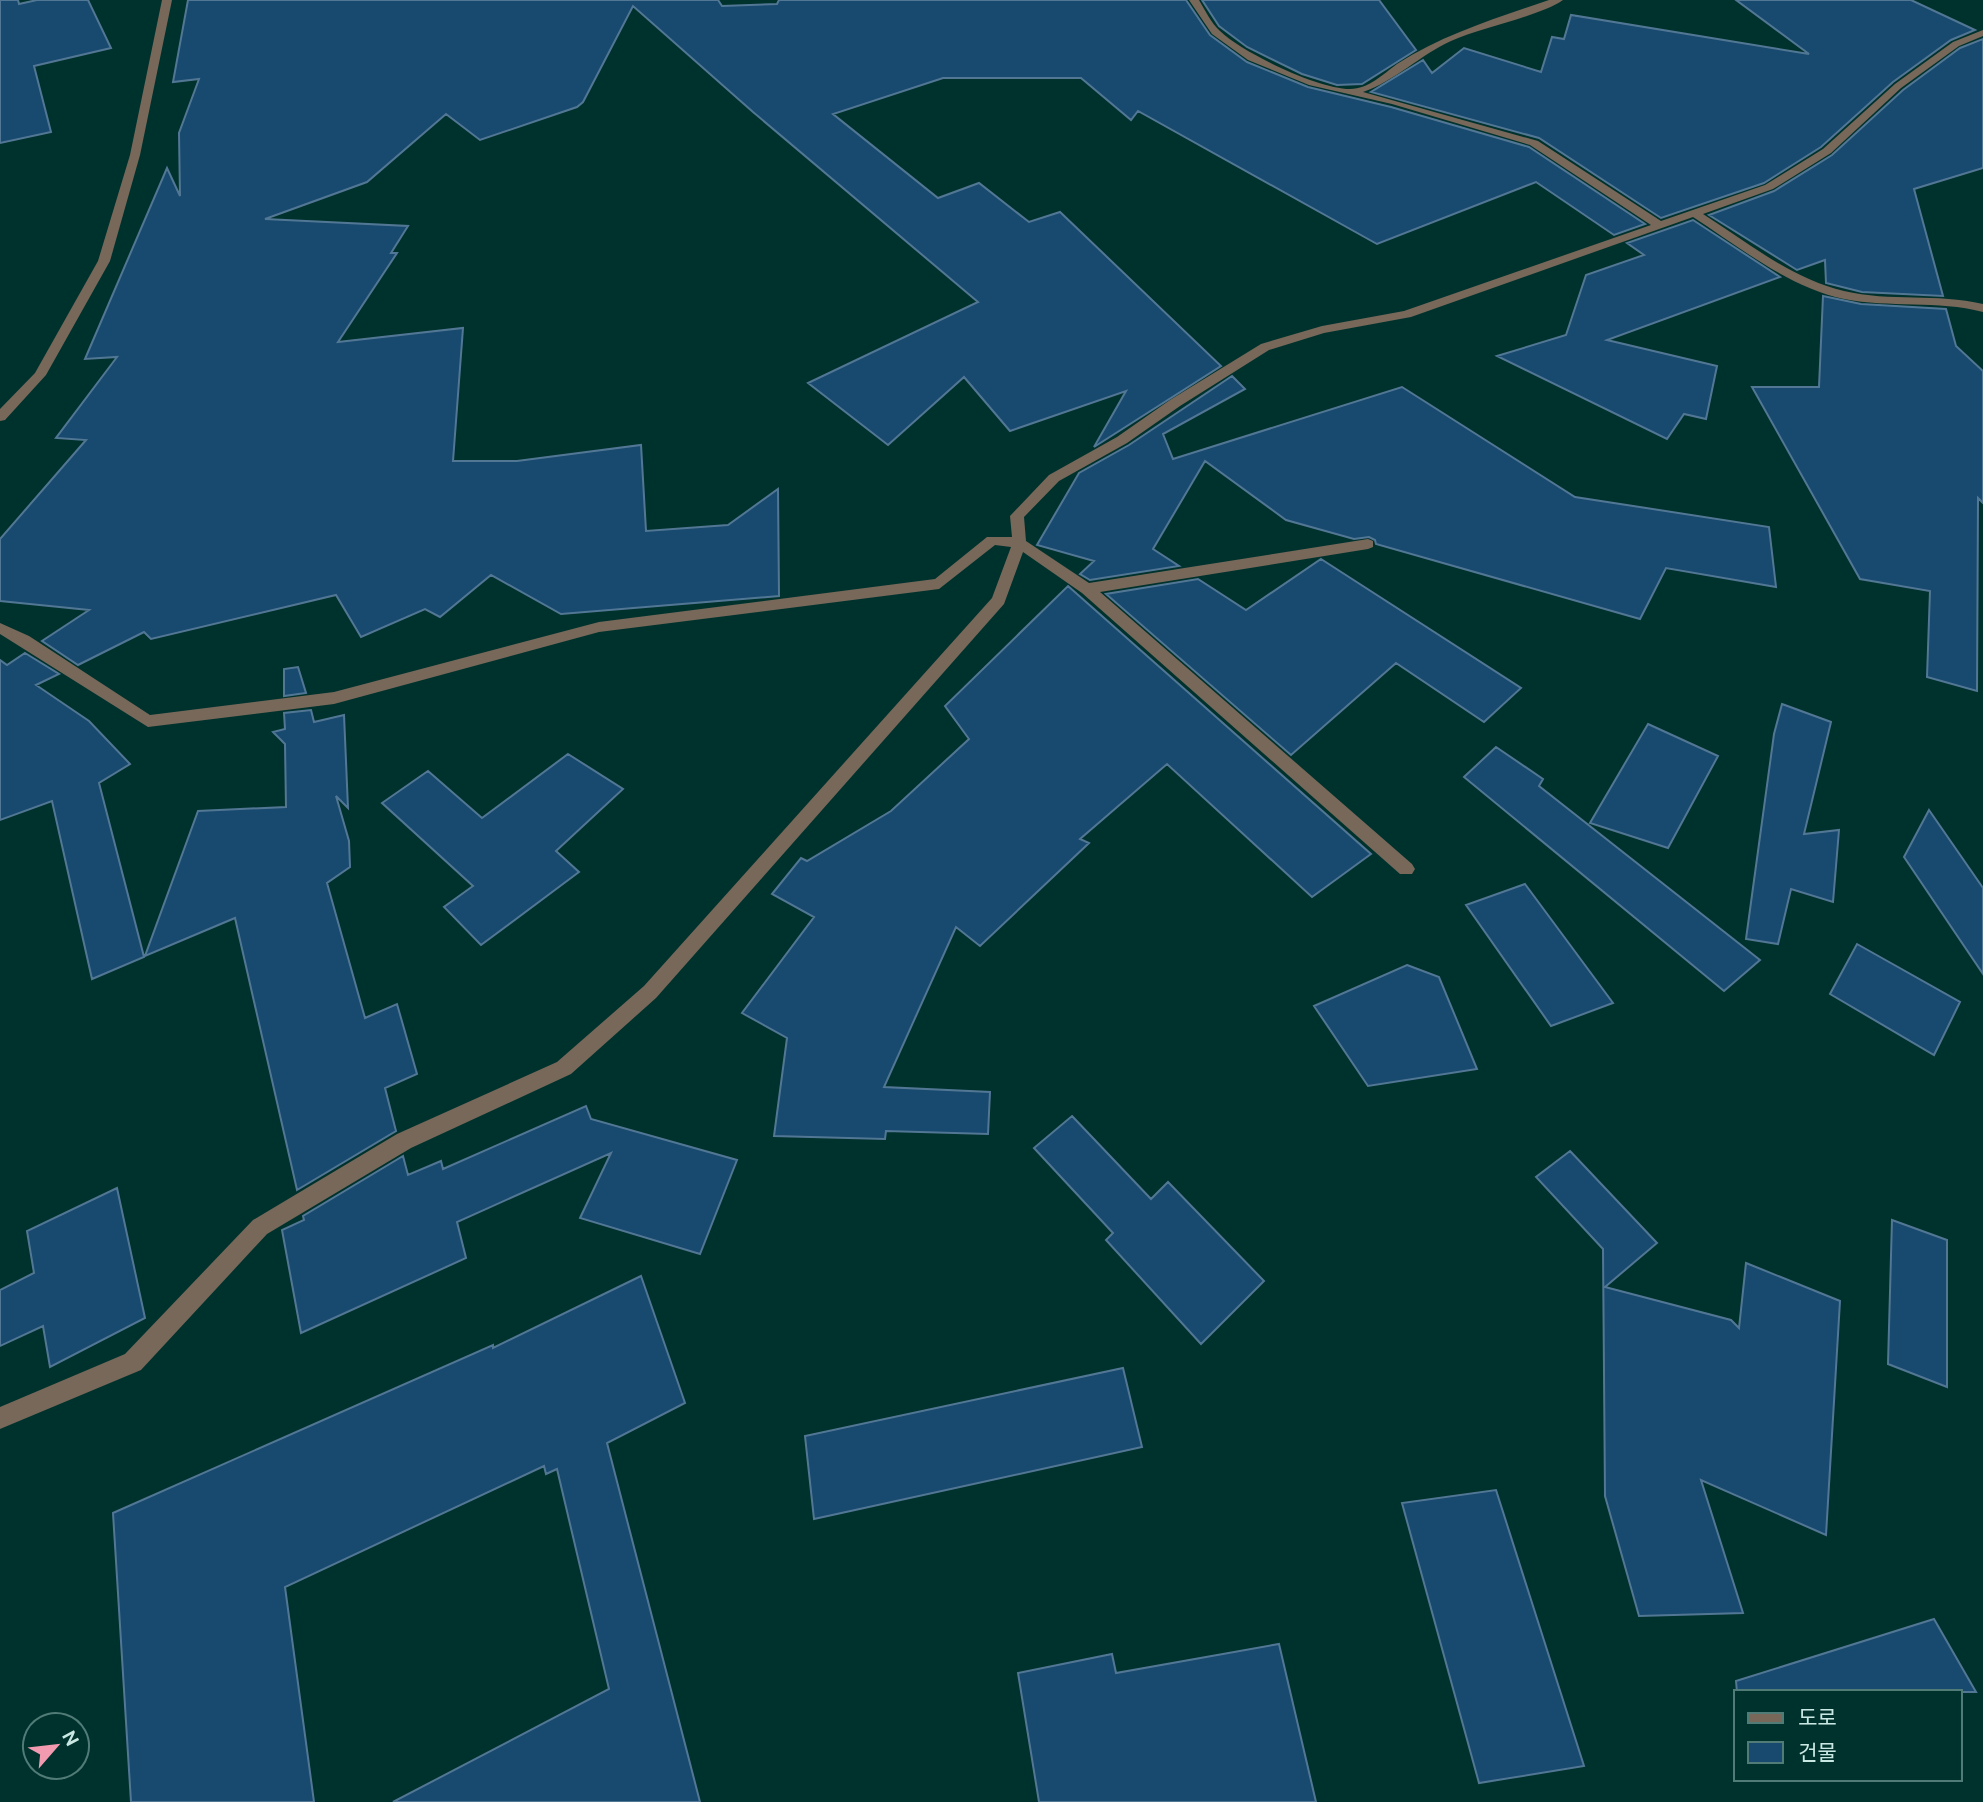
<svg xmlns="http://www.w3.org/2000/svg" width="1983" height="1802" viewBox="0 0 1983 1802" font-family="Ubuntu,'Noto Sans KR',sans-serif">
<style>
.building{fill:#18496e;stroke:#527795;stroke-width:2}
.lines{fill:none;stroke-linecap:round;stroke-linejoin:round}
.minor{fill:#77685a;fill-rule:evenodd}
</style>
<rect width="100%" height="100%" fill="#00322d"/>
<!-- building -->
<path class="building" d="M0,0H18L19,4L37,0H88L111,48L34,66L51,132L0,143Z
M188,0H718L722,6L777,4L779,0H1186L1210,35L1247,62L1308,87L1391,107L1529,147L1645,224L1614,235L1536,182L1377,244L1138,111L1131,120L1081,78H943L833,114L938,198L979,183L1029,222L1060,212L1221,366L1094,447L1126,391L1010,431L964,377L888,445L808,383L978,302L753,112L633,6L583,102L577,107L480,140L446,114L367,182L265,219L408,226L391,253H397L338,342L463,328L453,461H517L641,445L646,531L728,525L778,489L779,596L561,614L491,575L440,617L425,609L361,637L336,595L151,639L144,632L78,665L42,641L89,610L0,601V539L86,440L56,438L117,357L85,359L167,168L180,196L179,133L199,79L173,82Z
M1202,0H1379L1416,50L1362,84L1337,85L1302,74L1247,47L1219,26Z
M1736,0H1911L1975,30L1951,40L1893,82L1821,147L1764,183L1661,218L1539,138L1371,92L1423,60L1432,73L1464,48L1541,72L1552,37L1564,39L1571,15L1809,54Z
M1983,39V168L1914,189L1943,296L1862,292L1826,283L1825,260L1797,270L1709,215L1774,191L1832,155L1903,90L1960,48Z
M1693,220L1780,277L1607,340L1717,366L1706,419L1684,414L1667,439L1497,356L1566,335L1586,275L1644,255L1627,243Z
M1823,296L1861,304L1946,309L1956,346L1983,371V503L1978,498L1977,691L1927,677L1930,591L1860,579L1752,387H1819Z
M1232,376L1245,389L1163,434L1173,459L1402,387L1575,497L1769,527L1776,587L1666,568L1640,619L1376,544L1375,540L1369,537L1354,539L1286,520L1205,461L1153,549L1179,566L1090,580L1080,574L1094,561L1037,545L1079,473L1129,445Z
M1321,559L1521,688L1484,722L1396,663L1291,755L1106,594L1198,579L1246,610Z
M1068,586L1371,854L1312,897L1167,764L1080,839L1089,843L980,946L956,927L884,1087L990,1092L988,1134L886,1131L885,1139L774,1136L787,1038L742,1013L814,917L772,894L801,858L807,861L891,811L969,739L945,706Z
M25,653L59,674L36,685L89,721L130,764L99,783L144,957L92,979L52,801L0,820V660L7,665Z
M298,667L306,693L284,696V669Z
M1782,704L1831,722L1804,834L1839,830L1833,902L1791,889L1778,944L1746,939L1774,734Z
M311,710L314,722L344,715L348,808L336,796L349,841L350,867L327,883L365,1018L397,1004L417,1074L385,1088L396,1131L297,1190L235,918L145,956L198,811L286,807L285,744L273,732L285,729L284,713Z
M1648,724L1718,756L1668,848L1590,823Z
M1496,747L1543,779L1539,786L1760,960L1724,991L1464,777Z
M568,754L623,789L556,851L579,872L481,945L444,907L473,886L382,803L428,771L482,818Z
M1929,810L1983,888V974L1904,857Z
M1525,884L1613,1003L1551,1026L1466,905Z
M1857,944L1960,1002L1934,1055L1830,994Z
M1407,965L1439,977L1477,1069L1368,1086L1314,1006Z
M586,1106L591,1119L737,1160L700,1254L580,1218L611,1153L457,1222L466,1258L301,1333L282,1230L304,1220L303,1216L403,1156L408,1175L441,1161L443,1169Z
M1072,1116L1151,1199L1168,1182L1264,1281L1201,1344L1106,1240L1113,1233L1034,1148Z
M1570,1151L1657,1243L1605,1287L1731,1320L1739,1328L1746,1263L1840,1301L1826,1535L1701,1480L1743,1613L1639,1616L1605,1496L1603,1249L1536,1177Z
M117,1188L145,1318L50,1367L43,1326L0,1346V1290L34,1273L27,1231Z
M1892,1220L1947,1240V1387L1888,1364Z
M641,1276L685,1403L607,1443L700,1802H393L609,1689L557,1469L546,1474L544,1466L285,1587L314,1802H131L113,1513L493,1345V1348Z
M1123,1368L1142,1447L814,1519L805,1436Z
M1496,1490L1584,1766L1479,1783L1402,1503Z
M1934,1619L1976,1692H1737L1736,1681Z
M1279,1644L1316,1802H1039L1018,1673L1112,1654L1116,1673Z"/>
<g class="lines">
<!-- minor -->
<path class="minor" d="M162,0H172L140,155L110,261L46,375L5,420L0,421V409L35,373L98,261L130,155Z
M1189,0H1199C1205,10 1211,23 1220,31C1243,53 1318,89 1350,89C1369,89 1383,74 1397,64C1444,34 1497,18 1549,0H1563C1538,17 1482,27 1451,41C1420,55 1395,81 1363,92L1538,141L1661,221L1765,185L1823,149L1895,84L1953,42L1983,30V36L1959,46L1901,88L1831,153L1773,189L1703,214C1747,242 1792,279 1844,291C1890,302 1937,293 1983,304V312C1937,300 1890,308 1844,299C1788,287 1741,248 1693,217L1411,317L1324,333L1269,350L1180,406L1127,443L1059,481L1024,517L1026,541L1089,583L1368,539L1373,541V547L1368,549L1100,592L1412,864L1415,869L1412,874H1400L1082,593L1023,552L1004,604L656,998L571,1074L411,1148L267,1234L141,1370L0,1429V1407L125,1354L253,1220L397,1134L557,1062L644,986L992,598L1011,547L995,545L939,589L599,632L334,704L148,727L0,634V623L29,636L150,715L334,692L599,622L935,579L987,537H1012L1010,516L1049,475L1117,437L1170,400L1261,344L1322,326L1404,311L1651,225L1530,145L1392,104L1309,85L1248,60L1212,34Z"/>
</g>
<!-- legend -->
<rect x="1734" y="1690" width="228" height="91" fill="#00322d" stroke="#517b76" stroke-width="2"/>
<rect x="1748" y="1713" width="35" height="10" fill="#77685a" stroke="#517b76" stroke-width="2"/>
<text x="1798" y="1725" font-size="21" fill="#cae8e3">도로</text>
<rect x="1748" y="1742" width="35" height="21" fill="#18496e" stroke="#517b76" stroke-width="2"/>
<text x="1798" y="1760" font-size="21" fill="#cae8e3">건물</text>
<!-- north arrow -->
<g transform="translate(56 1746) rotate(62)"><circle r="33" fill="#00322d" stroke="#517b76" stroke-width="2"/>
<path d="M0-5L12 26L0 18L-12 26Z" fill="#f29aaf"/>
<text y="-10" font-size="19" font-weight="bold" text-anchor="middle" fill="#cae8e3">N</text>
</g>
</svg>
